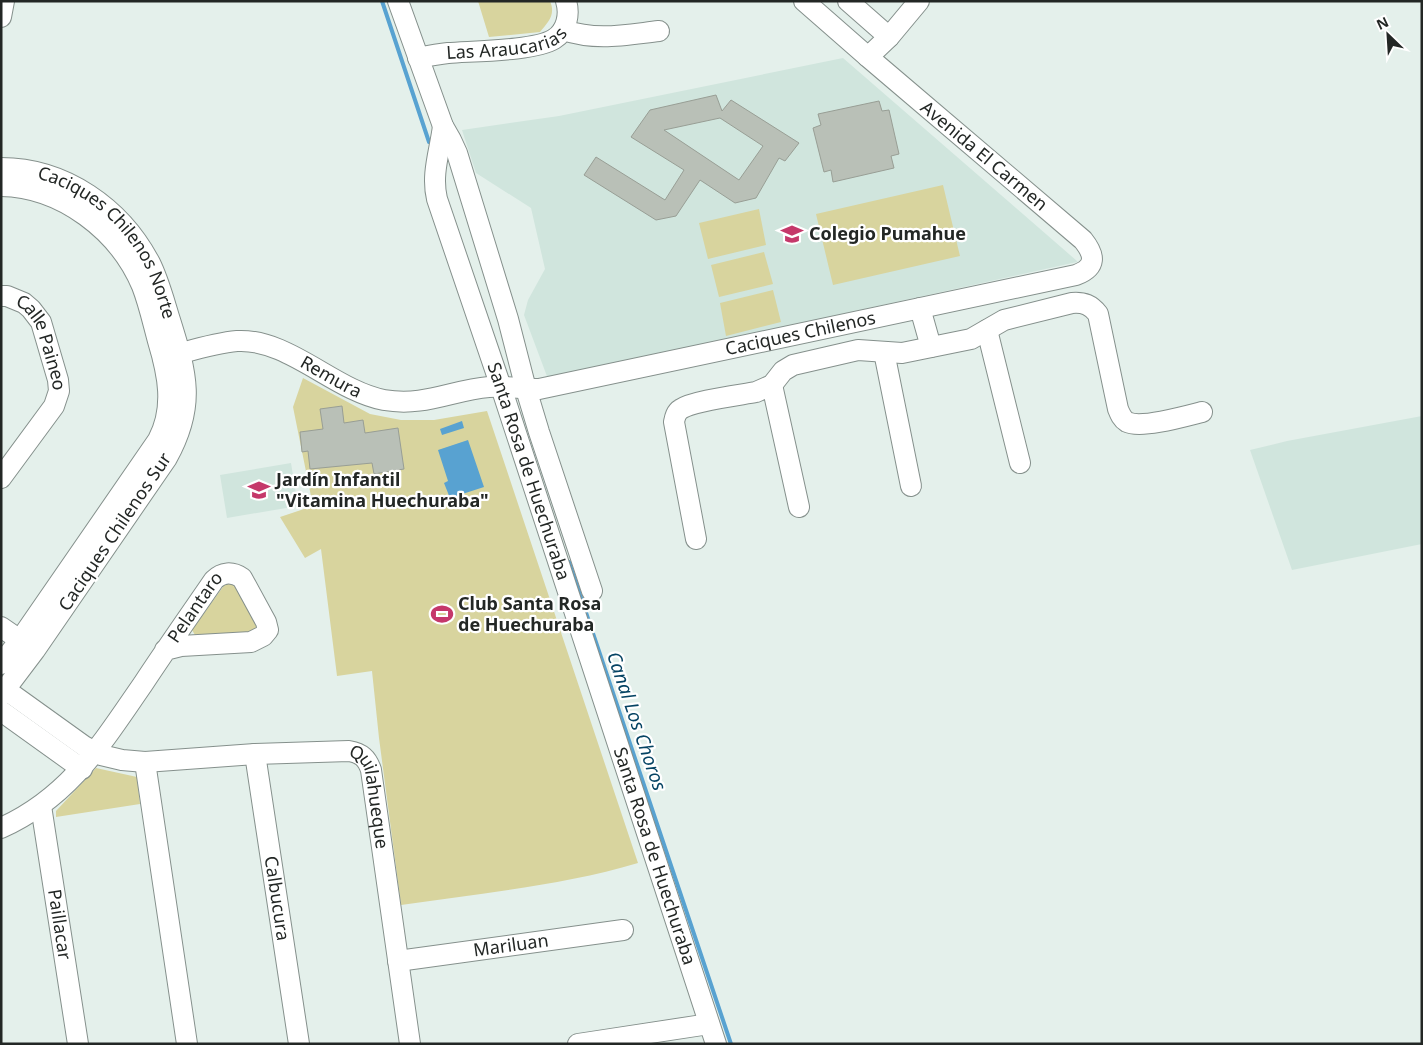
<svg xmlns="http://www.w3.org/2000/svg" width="1423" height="1045" viewBox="0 0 1423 1045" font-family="'Noto Sans',sans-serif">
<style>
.built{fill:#d0e5dd}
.green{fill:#d8d49e}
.water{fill:#58a2d1}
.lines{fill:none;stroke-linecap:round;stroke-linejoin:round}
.stream{stroke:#58a2d1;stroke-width:4}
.building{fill:#b9c0b7;stroke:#989e95;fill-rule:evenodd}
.minor-casing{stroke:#85908c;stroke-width:22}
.minor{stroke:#fff;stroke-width:20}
.labels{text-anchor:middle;stroke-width:4.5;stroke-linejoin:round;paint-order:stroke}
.street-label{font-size:18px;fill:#232725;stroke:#fff}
.poi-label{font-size:18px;font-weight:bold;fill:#232725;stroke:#fff;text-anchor:start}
.water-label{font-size:19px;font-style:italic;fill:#054363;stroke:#fff}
</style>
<rect width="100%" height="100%" fill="#e4f0eb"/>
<!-- built -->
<path class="built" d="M843,58L1077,261V262L548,379L524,315L528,300L545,269L531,208L476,173L462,130L559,116Z
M1422,416V544L1292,570L1250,450L1287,441Z
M291,463L298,506L227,518L220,475Z"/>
<!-- green -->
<path class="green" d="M478,1H550C556,15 548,22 540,32L489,37Z
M943,185L960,256L833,285L816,214Z
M759,209L766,245L708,259L699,223Z
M764,252L773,284L719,297L711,265Z
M773,290L781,322L726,336L720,303Z
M303,378L370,414L401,420H434L487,411L638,863C561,886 480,893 401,905L379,738L372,671L337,676L321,549L305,558L280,517L313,506L293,407Z
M225,584H234L258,627L253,634L195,635L192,630Z
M96,768L137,777L140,804L56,817V811Z"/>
<!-- water -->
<path class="water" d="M462,421L464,428L442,435L440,429Z
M468,440L484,487L450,498L444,483L448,481L438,450Z"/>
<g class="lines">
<!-- stream -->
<path class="stream" d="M382,1L429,142
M569,562L731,1044"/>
</g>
<!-- building -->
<path class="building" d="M716,95L722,111L731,100L799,143L785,161L779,158L756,198L735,203L700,180L676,216L656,220L584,175L596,157L665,200L684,170L631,137L650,110ZM720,118L763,146L739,180L664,130Z
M879,101L882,111L889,110L899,154L891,156L894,168L833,182L831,170L824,172L813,128L821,125L818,114Z
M342,406L344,423L363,420L365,433L398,428L404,469L374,474L372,463L310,469L308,451L302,452L300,432L323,429L320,409Z"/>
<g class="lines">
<!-- minor casing -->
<g class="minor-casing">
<g id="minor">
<path d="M398,1L443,126L451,140L457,153L508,319L526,389L539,432L592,591"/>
<path d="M804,1L868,57L889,37L919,1"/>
<path d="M848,1L889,37"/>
<path d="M1,17L4,1"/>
<path d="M563,30C597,41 624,35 659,31"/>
<path id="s1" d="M418,58C428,56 438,54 448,53C473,51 535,51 554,39C567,31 570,14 566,1"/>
<path id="s2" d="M443,126C440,151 431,174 437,199L501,387L716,1044"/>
<path id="s3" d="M1,168C65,168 121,208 150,263C159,281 164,301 170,320C187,374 196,406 167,458L35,650L1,695"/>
<path d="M1,186C62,187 119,231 142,286C149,304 153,323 158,341C168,374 175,408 158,440L20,640L1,664"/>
<path id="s4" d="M1,296H7L24,303L31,309L41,322L58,380L59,391L54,406L1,478"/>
<path d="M920,308L931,347"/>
<path d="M987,330L1020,463"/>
<path d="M884,352L911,486"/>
<path id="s5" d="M163,358C187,352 213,343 237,341C288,338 335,391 384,400C425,407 452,390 489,387C506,386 522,389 539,389L1076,275C1097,267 1095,255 1083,240L868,57"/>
<path d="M772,385L799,507"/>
<path d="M696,539L674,422C675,417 676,412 681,409C692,401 740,395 756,392L772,385L783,371L793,365L858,350L902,353L971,339L1004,320L1072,303C1084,302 1091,305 1098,314L1118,409C1120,414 1122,419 1127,422C1141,429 1186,416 1202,412"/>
<path d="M1,627L30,647"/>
<path id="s6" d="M6,690L84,746L101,755L122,760L145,762L255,754L349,751C361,753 367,758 371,770L410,1044"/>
<path d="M1,711L82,769"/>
<path id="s7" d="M255,754L299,1044"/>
<path d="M145,762L187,1044"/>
<path id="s8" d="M41,806L78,1044"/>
<path id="s9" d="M1,828C70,797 102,743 143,684C166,649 190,615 214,580C222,572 232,571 242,578L266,622L268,630L263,636L251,642L181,646L165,650"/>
<path id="s10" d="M398,961L623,930"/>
<path d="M578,1044L709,1024"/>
</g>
</g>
<!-- minor -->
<use href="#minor" class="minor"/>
</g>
<!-- icons -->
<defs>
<g id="school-bare" transform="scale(1.725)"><path d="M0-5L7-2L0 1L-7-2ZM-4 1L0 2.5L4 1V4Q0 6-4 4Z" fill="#c5386a" stroke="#fff" stroke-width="2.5" paint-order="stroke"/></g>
<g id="stadium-bare" transform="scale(1.725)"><path d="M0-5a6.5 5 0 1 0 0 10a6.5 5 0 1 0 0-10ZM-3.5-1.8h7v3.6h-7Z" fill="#c5386a" stroke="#fff" stroke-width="2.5" paint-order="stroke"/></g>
</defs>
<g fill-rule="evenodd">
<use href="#school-bare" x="792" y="234"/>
<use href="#school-bare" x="259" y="490"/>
<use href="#stadium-bare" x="442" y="614"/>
</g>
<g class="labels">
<!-- street labels -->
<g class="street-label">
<text dy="6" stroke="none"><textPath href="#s1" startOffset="90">Las Araucarias</textPath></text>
<text transform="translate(984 156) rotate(40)" y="6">Avenida El Carmen</text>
<text dy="6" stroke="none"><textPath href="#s3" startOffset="141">Caciques Chilenos Norte</textPath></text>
<text dy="6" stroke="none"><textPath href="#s5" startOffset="660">Caciques Chilenos</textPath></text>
<text dy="6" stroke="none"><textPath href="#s4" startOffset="69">Calle Paineo</textPath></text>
<text dy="6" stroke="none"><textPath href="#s5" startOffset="178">Remura</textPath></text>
<text dy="6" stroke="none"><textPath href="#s2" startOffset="361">Santa Rosa de Huechuraba</textPath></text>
<text transform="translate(115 532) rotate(-56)" y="6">Caciques Chilenos Sur</text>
<text dy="6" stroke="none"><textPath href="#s9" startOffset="298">Pelantaro</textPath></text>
<text dy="6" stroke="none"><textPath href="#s6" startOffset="420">Quilahueque</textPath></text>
<text dy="6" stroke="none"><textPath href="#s2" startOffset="766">Santa Rosa de Huechuraba</textPath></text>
<text dy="6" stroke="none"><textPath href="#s7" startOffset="146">Calbucura</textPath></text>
<text dy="6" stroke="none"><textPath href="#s8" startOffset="120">Paillacar</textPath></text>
<text dy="6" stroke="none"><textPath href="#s10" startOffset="114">Mariluan</textPath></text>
</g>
<!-- poi labels -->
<g class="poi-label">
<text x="809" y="240">Colegio Pumahue</text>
<text x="276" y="486">Jardín Infantil<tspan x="276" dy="21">"Vitamina Huechuraba"</tspan></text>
<text x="458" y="610">Club Santa Rosa<tspan x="458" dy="21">de Huechuraba</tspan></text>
</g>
<!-- water labels -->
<g class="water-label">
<text transform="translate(637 721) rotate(71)" y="7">Canal Los Choros</text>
</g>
</g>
<!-- border -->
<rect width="1423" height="1045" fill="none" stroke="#232725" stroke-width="5"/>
<!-- north arrow -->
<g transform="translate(1388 35) rotate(335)" stroke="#ffffff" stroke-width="4" paint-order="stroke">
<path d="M0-4L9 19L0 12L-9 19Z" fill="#232725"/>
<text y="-8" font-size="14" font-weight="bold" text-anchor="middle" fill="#232725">N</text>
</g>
</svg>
